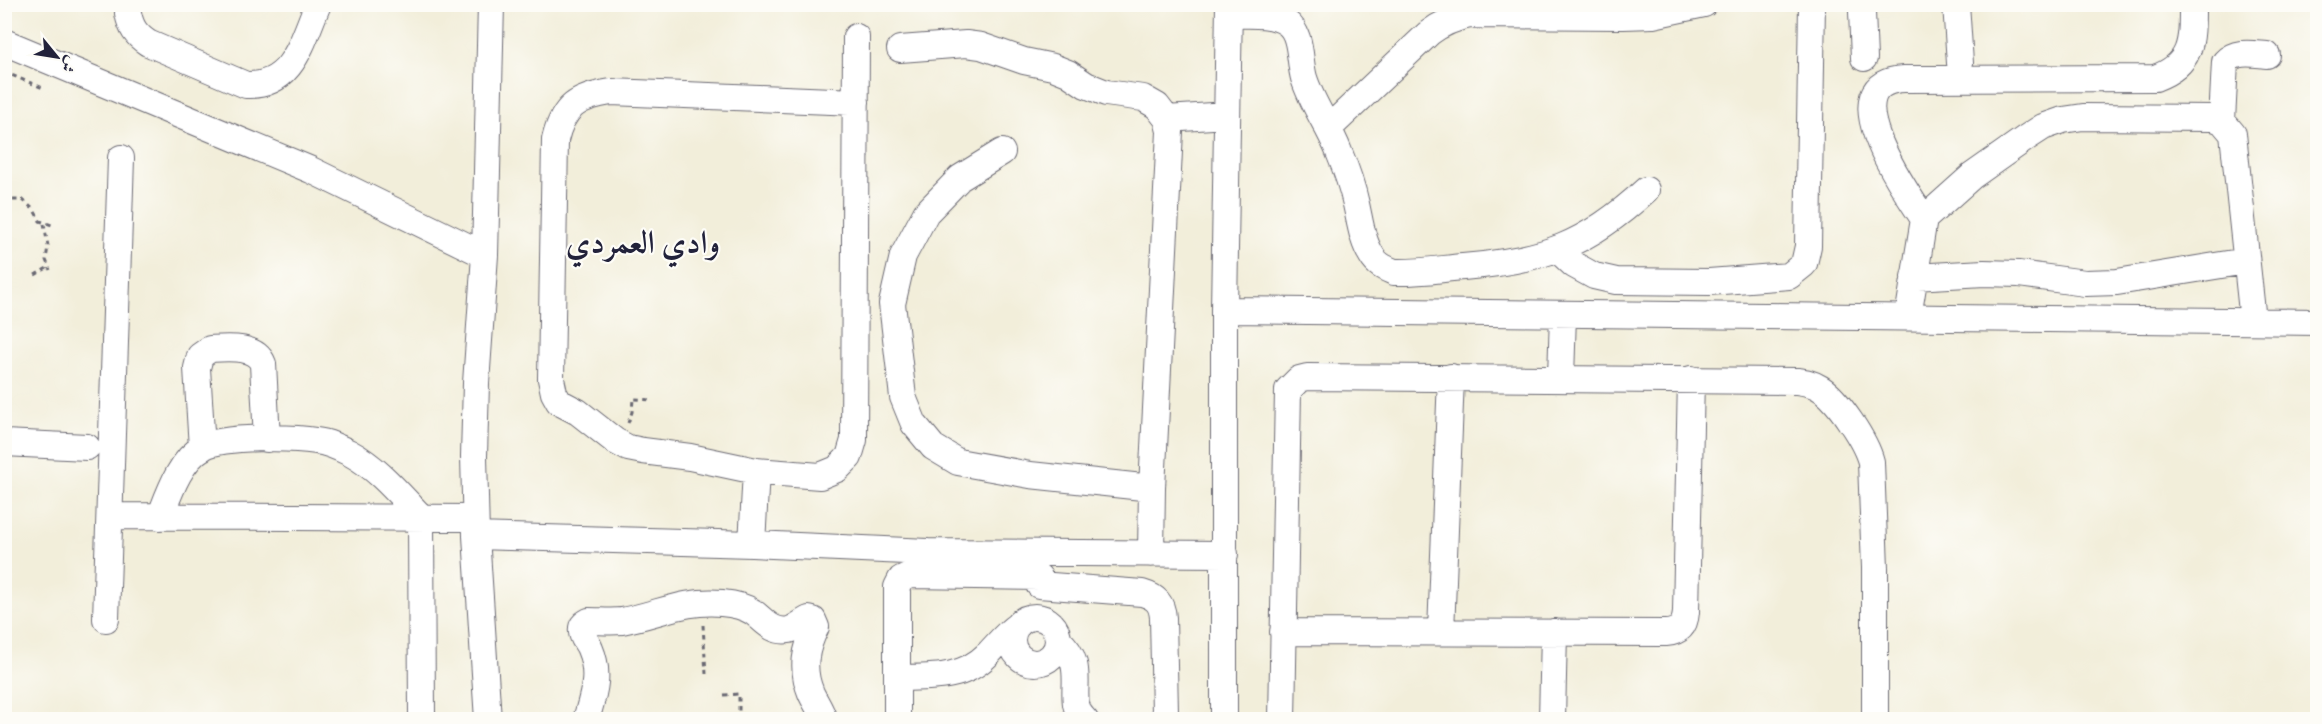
<svg xmlns="http://www.w3.org/2000/svg" width="2322" height="724" viewBox="0 0 2322 724" font-family="'IM FELL DW Pica',Amiri,serif">
<style>
.lines{fill:none;stroke-linecap:round;stroke-linejoin:round}
.minor-casing{stroke:#6b6973;stroke-width:28}
.path{stroke:#6b6973;stroke-width:3;stroke-dasharray:4.5 4.5;stroke-linecap:butt}
.minor{stroke:#fff;stroke-width:26}
.labels{text-anchor:middle;stroke-width:4.5;stroke-linejoin:round;paint-order:stroke}
.district-label{font-size:32px;font-weight:bold;fill:#22223b;stroke:#fdfcf7}
</style>
<rect width="100%" height="100%" fill="#fdfcf7"/>
<filter id="ink" filterUnits="userSpaceOnUse"><feTurbulence type="fractalNoise" baseFrequency=".0167" numOctaves="2"/><feDisplacementMap in="SourceGraphic" scale="12" xChannelSelector="R" yChannelSelector="G"/><feConvolveMatrix kernelMatrix="1 2 1 2 8 2 1 2 1" color-interpolation-filters="sRGB"/></filter>
<filter id="wash" filterUnits="userSpaceOnUse"><feTurbulence type="fractalNoise" baseFrequency=".008" numOctaves="4" result="noise"/><feDisplacementMap in="SourceGraphic" scale="24" xChannelSelector="R" yChannelSelector="G"/><feGaussianBlur stdDeviation="1.35" result="paint"/><feColorMatrix in="noise" values="0 0 0 0 0 0 0 0 0 0 0 0 0 0 0 0 0 1.4 0 .05"/><feComposite in="paint" operator="in"/></filter>
<g filter="url(#wash)">
<rect width="100%" height="100%" fill="#f2eeda"/>
</g>
<g filter="url(#ink)">
<g class="lines">
<!-- minor casing -->
<g class="minor-casing">
<path id="minor" d="M1864,4L1862,12L1864,58
M1956,4L1960,63
M128,13C131,28 136,35 148,43L246,85C293,87 302,41 318,4
M1229,15C1246,15 1272,12 1287,23C1302,34 1299,61 1304,78C1312,104 1329,126 1339,152C1346,169 1352,186 1356,204C1360,221 1362,241 1372,256C1377,265 1385,268 1394,272C1417,273 1440,269 1463,267C1543,260 1586,246 1646,190
M4,42L311,170L485,255
M900,49L966,44L981,46L1024,61L1053,67L1068,73L1086,85L1106,93L1143,98L1157,106L1167,119L1170,131L1152,488L1151,554
M856,102L611,92C578,97 563,106 555,140L551,379L554,393L559,402L578,412L615,441L628,448L643,451L690,457L756,471L820,476L837,469L849,457L854,440L856,37
M1167,119L1227,115
M2222,121L2225,62C2236,50 2253,54 2267,55
M1329,128L1429,33C1442,23 1454,18 1470,15L1623,16L1653,15L1704,4
M1002,152L960,178L926,213L903,256L892,304L903,397L914,424L933,447L958,462L1030,475L1152,488
M1924,219C1906,192 1828,82 1904,79L2155,78C2193,64 2192,41 2192,4
M1558,250L1574,265L1594,276L1616,281L1709,282L1789,276L1804,264L1808,246L1812,4
M1914,277L1984,273L2019,274L2085,283L2117,282L2246,261
M1224,310L2318,322
M1908,317L1924,219L1972,176L2026,138L2043,127L2063,120L2083,117L2213,118L2222,121L2233,134L2253,321
M1561,378L1563,314
M4,443L87,447
M202,448L197,368L200,356L210,349C228,348 256,345 263,364L267,439
M110,516L475,518
M160,517C169,494 180,460 203,447C222,436 293,437 316,441C328,442 340,448 350,453C378,468 400,495 421,517L422,720
M476,536L752,544L928,552L1225,554
M752,544L756,471
M1039,585L1142,593C1156,597 1162,603 1163,618L1165,713L1161,720
M1012 640a23 23 0 1 1 46 0a23 23 0 1 1-46 0Z
M106,619L121,158
M1283,632L1666,633C1679,632 1685,626 1686,612L1691,379
M1441,632L1451,377
M1058,640C1092,668 1062,700 1085,720
M897,678C930,677 962,680 987,655C997,645 1005,634 1018,625
M488,720L476,536L474,456L476,383L485,255L491,4
M586,720C593,695 601,675 590,649C588,643 582,638 582,632C581,626 585,623 589,621C600,621 611,622 622,621C656,615 686,599 722,603C732,604 744,606 753,612C764,620 772,633 789,630C796,628 802,622 809,619L813,620L816,627C805,649 801,669 811,693C815,702 821,710 824,720
M897,720V587L901,579L910,575L1039,577
M1224,720V310L1229,4
M1282,720L1288,390L1299,379L1307,377L1797,381C1805,382 1813,383 1820,388C1838,399 1866,442 1871,462L1875,568V720
M1552,720L1554,632"/>
</g>
<!-- path -->
<path class="path" d="M4,72L43,88
M4,200H23L34,210L40,221L55,226
M44,224L48,246L46,260L50,270
M4,272L9,276
M35,275L49,267
M628,423L632,412L633,399L653,400
M703,625L706,674
M724,695L739,694V720"/>
<!-- minor -->
<use href="#minor" class="minor"/>
</g>
</g>
<g class="labels">
<!-- district labels -->
<g class="district-label">
<text x="643" y="253">وادي العمردي</text>
</g>
</g>
<!-- margin -->
<rect width="2322" height="724" fill="none" stroke="#fdfcf7" stroke-width="24"/>
<!-- north arrow -->
<g transform="translate(57 57) rotate(120)" stroke="#fdfcf7" stroke-width="4.5" paint-order="stroke">
<path d="M0-4.5L10 22L0 15L-10 22Z" fill="#22223b"/>
<text y="-9" font-size="16" font-weight="bold" text-anchor="middle" fill="#22223b">ش</text>
</g>
</svg>
